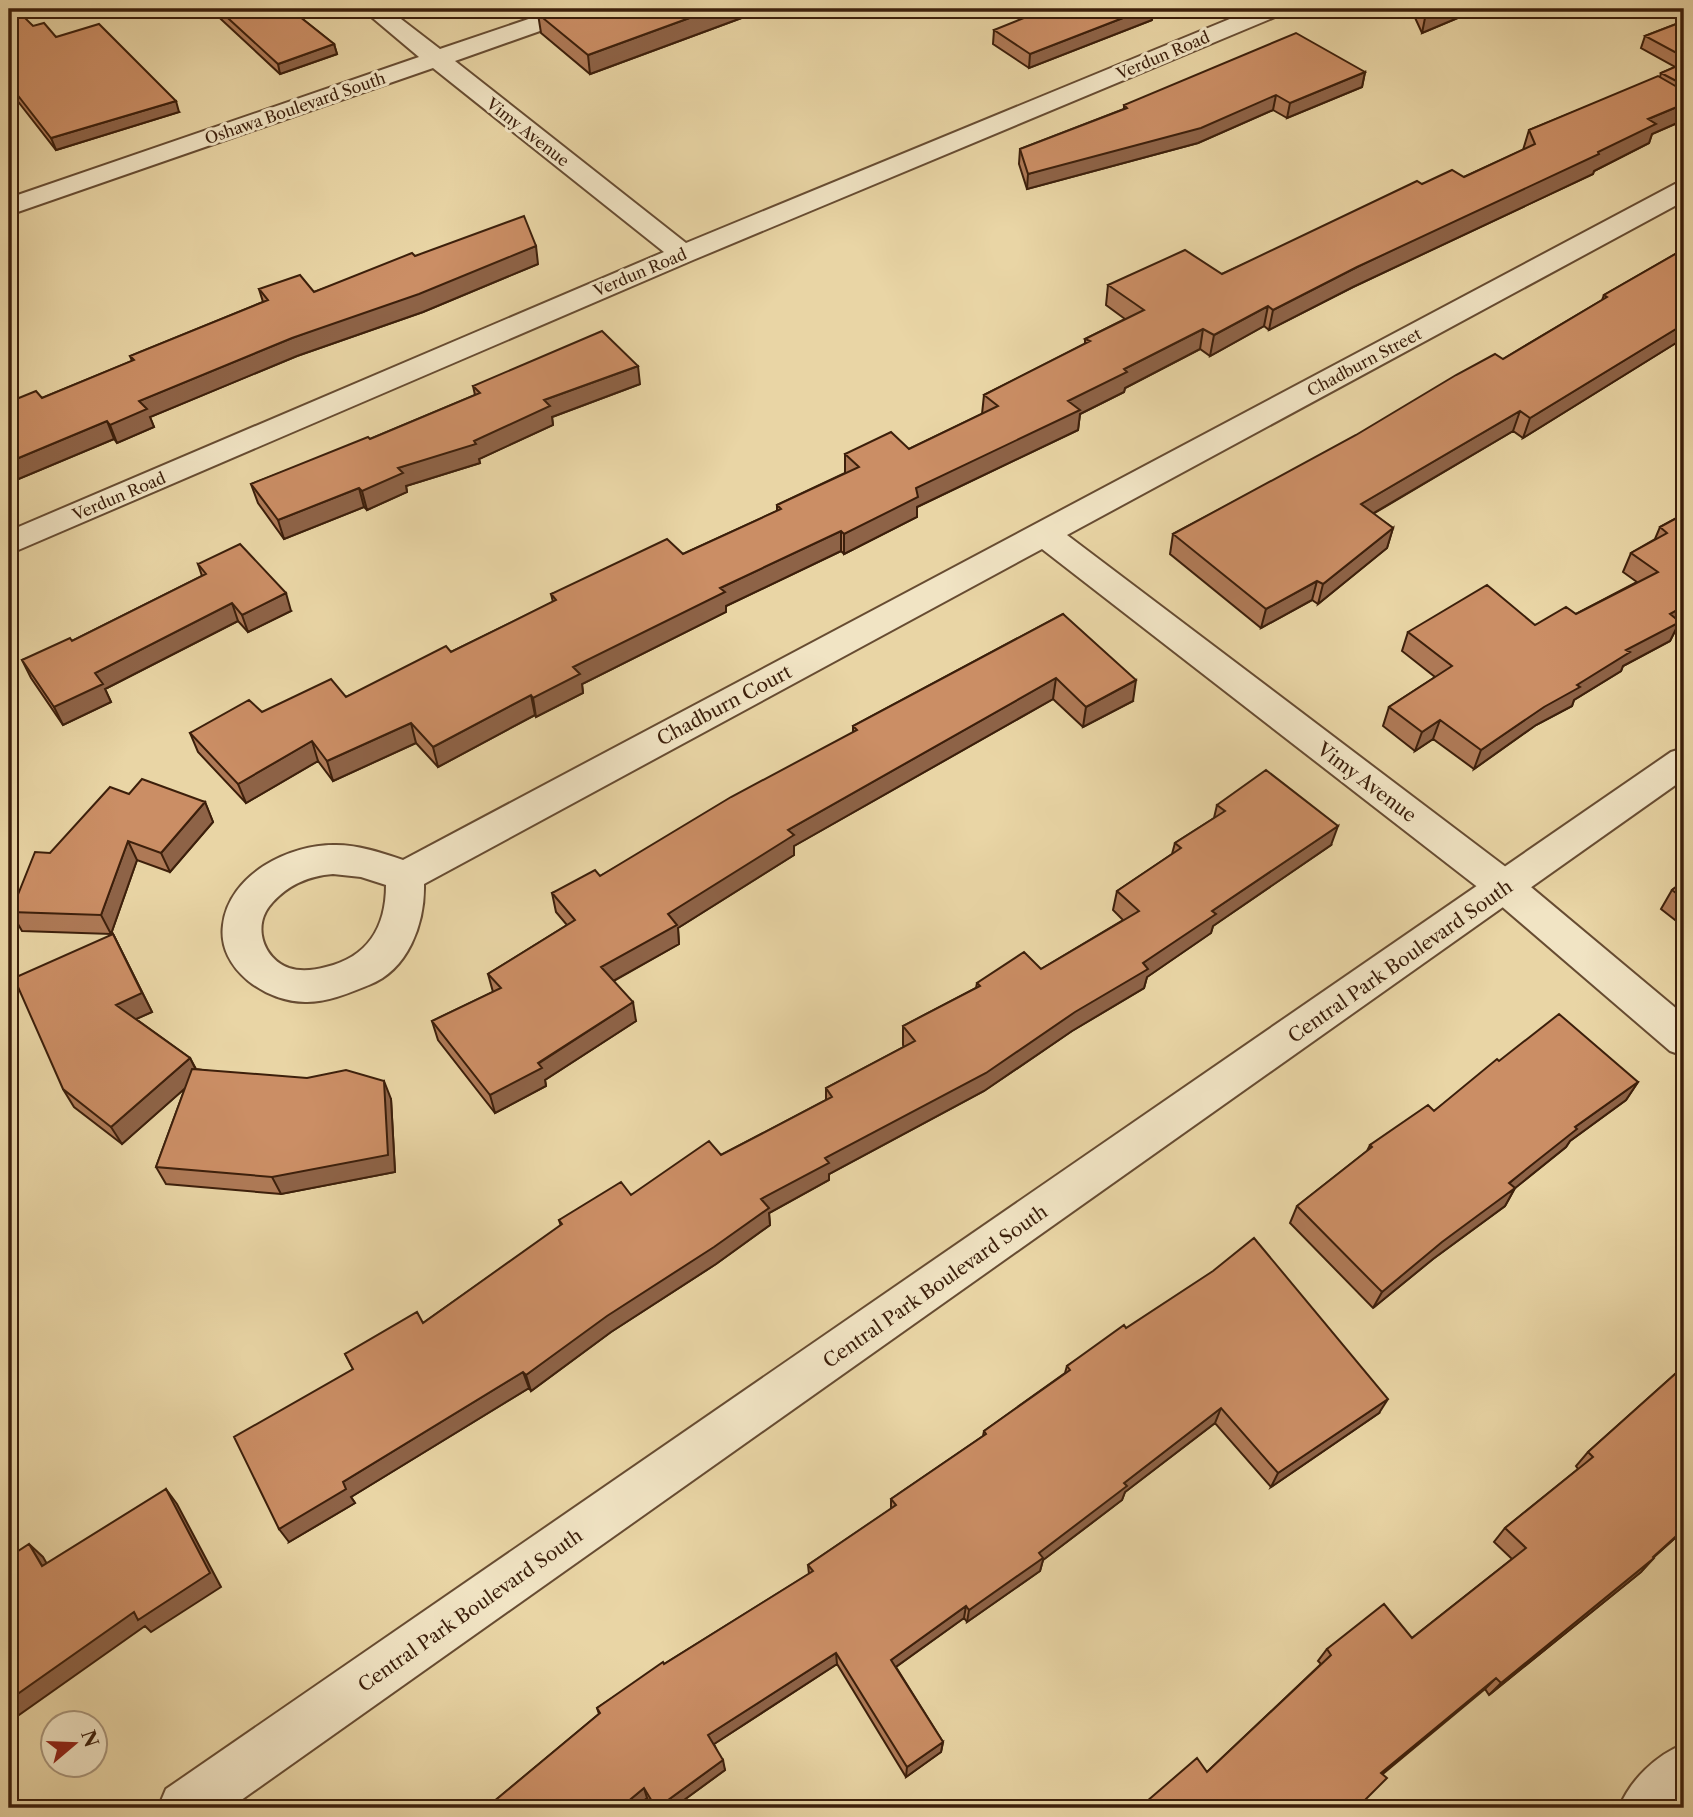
<svg xmlns="http://www.w3.org/2000/svg" width="1693" height="1817" viewBox="0 0 1693 1817" font-family="'Libre Caslon Text',serif">
<style>
.lines{fill:none;stroke-linecap:round;stroke-linejoin:round}
.minor-casing{stroke:#674c32;stroke-width:4}
.tertiary-casing{stroke:#674c32;stroke-width:4}
.minor{fill:#f1e4c4;fill-rule:evenodd}
.tertiary{fill:#f1e4c4;fill-rule:evenodd}
.wall{fill:#af7a57;stroke:#3c1f0b;stroke-width:2}
.shaded-wall{fill:#8e6347;stroke:#3c1f0b;stroke-width:2}
.building{fill:#cb8e65;stroke:#3c1f0b;stroke-width:2}
.labels{text-anchor:middle;stroke-width:6;stroke-linejoin:round;paint-order:stroke}
.far-street-label{font-size:16px;fill:#3c1f0b;stroke:#f1e4c4}
.street-label{font-size:19px;fill:#3c1f0b;stroke:#f1e4c4}
</style>
<rect width="100%" height="100%" fill="#e9d5a5"/>
<filter id="stains"><feTurbulence type="fractalNoise" baseFrequency=".00286" numOctaves="4"/><feColorMatrix values="0 0 0 0 .2 0 0 0 0 .09 0 0 0 0 .02 0 0 0 .5 -.17"/></filter>
<radialGradient id="worn" r=".72"><stop offset=".6" stop-color="#630" stop-opacity="0"/><stop offset="1" stop-color="#630" stop-opacity=".3"/></radialGradient>
<g class="lines">
<!-- minor casing -->
<g class="minor-casing">
<path id="minor" d="M362,9H388L440,49L558,9H592L588,14L455,61L686,243L1254,9H1286L1282,14L693,260L9,554V531L664,252L433,68L9,215V198L419,57Z
M1684,182V201L1067,535L1519,877L1684,1015V1056L1670,1051L1493,899L1042,549L424,884C425,924 408,970 369,985C349,993 328,1002 307,1002C267,1003 217,969 223,925C229,874 290,844 336,845C359,845 382,853 403,860L1675,184ZM333,874L361,877L386,885C386,927 368,957 326,967C315,970 301,972 289,968C262,958 252,924 272,903C289,884 309,876 333,874Z
M1684,1744L1683,1808H1619C1630,1780 1656,1755 1684,1744Z"/>
</g>
<!-- tertiary casing -->
<g class="tertiary-casing">
<path id="tertiary" d="M1684,748V779L230,1808H158L166,1789L1671,752Z"/>
</g>
<!-- minor -->
<use href="#minor" class="minor"/>
<!-- tertiary -->
<use href="#tertiary" class="tertiary"/>
</g>
<!-- wall -->
<path class="wall" d="M9,9L33,26L56,37L179,112L56,150L9,90Z
M210,9H290L334,44L337,54L280,74Z
M512,9H551L523,18Z
M553,9H755V13L590,74L541,33L538,14Z
M1411,9H1479L1422,33Z
M1152,20L1029,68L993,44L994,30Z
M1684,21V120L1652,134L1649,143L1594,171L1593,174L1353,287L1269,330L1264,326L1210,356L1200,349L1125,388L1124,392L1080,414L1078,430L917,507V517L844,554L841,551L726,606V612L582,684L583,693L536,717L535,715L438,767L416,743L333,781L318,761L246,803L198,752L190,733L262,712L346,697L451,652L553,602L551,594L683,554L777,511V505L845,473V454L909,449L982,414L984,395L1085,344V339L1125,319L1106,305L1108,285L1222,274L1422,184L1464,177L1523,150L1529,130L1660,77L1661,73L1675,67L1641,48L1645,36Z
M1365,72L1362,87L1287,118L1273,110L1198,143L1027,189L1019,164L1020,149L1124,109V105Z
M1684,249V338L1523,438L1513,431L1373,514L1393,528L1387,548L1318,604L1312,600L1261,628L1170,554L1173,534L1503,359L1602,300L1604,295Z
M415,256L538,264L423,312L297,356L150,417L154,427L117,443L114,439L9,483V402L42,398L132,361L130,356L263,302L259,289L314,292Z
M640,384L552,417L553,425L479,459L480,463L406,486L407,492L367,510L364,507L284,539L258,503L251,484L370,439L475,395L473,386Z
M1684,514V620L1679,623L1670,641L1623,666L1621,671L1574,700L1572,706L1536,725L1474,769L1433,739L1415,751L1383,726L1389,707L1435,677L1402,651L1408,632L1535,625L1576,614L1637,582L1623,572L1631,553L1655,539L1660,527Z
M198,564L291,611L248,632L238,621L105,689L111,702L63,725L31,678L22,660L72,641L202,576Z
M1063,614L1133,701L1083,727L1053,699L794,846V855L678,928L679,944L614,981L636,1021L545,1080L546,1086L495,1113L438,1040L432,1021L493,992L488,974L567,925L556,912L552,893L600,876L853,733V726Z
M129,794L205,802L213,822L170,872L137,860L111,934L22,931L11,912L50,853Z
M1217,805L1331,845L1213,926L1211,933L1147,977L1144,988L1072,1031L984,1091L829,1174V1180L769,1213L770,1225L716,1264L611,1332L531,1391L529,1388L351,1497L355,1503L289,1542L353,1369L345,1354L423,1323L561,1226L559,1220L631,1195L721,1155L826,1100V1088L904,1047L903,1045V1026L976,988L977,983L1041,969L1123,920L1113,910L1117,891L1172,854L1175,843L1214,818Z
M1684,881V927L1661,909L1672,890Z
M113,934L152,1012L136,1019L190,1058L196,1069L391,1099L395,1172L281,1194L166,1184L156,1167L185,1088L122,1144L74,1107L63,1089Z
M1499,1061L1638,1082L1626,1100L1570,1141L1566,1147L1515,1188L1505,1206L1433,1259L1373,1308L1290,1223L1297,1206L1367,1151L1370,1145L1434,1111Z
M1126,1328L1379,1413L1271,1487L1215,1423L1125,1492L1122,1500L1043,1560L1040,1571L967,1622L964,1618L896,1667L943,1742L941,1752L906,1777L837,1664L714,1744L725,1770L673,1808H653L647,1798L635,1808H486L599,1714L597,1708L664,1664L809,1574L808,1565L891,1509V1499L983,1436L984,1431L1065,1373L1067,1366Z
M1684,1366V1530L1653,1558L1641,1572L1489,1695L1485,1689L1207,1772L1321,1664L1318,1661L1327,1649L1412,1638L1512,1559L1494,1542L1505,1528L1578,1469L1576,1466L1588,1452Z"/>
<!-- shaded-wall -->
<path class="shaded-wall" d="M457,9H472L457,14Z
M522,9H551L523,18Z
M714,9H755V13L590,74L588,55Z
M1146,9H1153L1152,20L1029,68L1030,54Z
M1448,9H1479L1422,33L1425,18Z
M334,44L337,54L280,74L278,64Z
M1365,72L1362,87L1287,118L1290,103Z
M1276,95L1273,110L1198,143L1027,189L1028,174Z
M176,101L179,112L56,150L51,138Z
M1684,104V120L1652,134L1649,143L1594,171L1593,174L1353,287L1269,330L1273,310L1357,267L1598,152L1648,119Z
M536,246L538,264L423,312L297,356L150,417L154,427L117,443L110,425L139,401L292,338Z
M1268,306L1264,326L1210,356L1214,335Z
M1684,324V338L1523,438L1530,418Z
M1203,329L1200,349L1125,388L1124,392L1080,414L1078,430L917,507V517L844,554V534L916,488L1124,369Z
M638,366L640,384L552,417L553,425L479,459L480,463L406,486L407,492L367,510L362,491L398,468L474,441L544,400Z
M1520,411L1513,431L1355,524L1361,504Z
M107,421L114,439L9,483V462Z
M359,488L364,507L284,539L278,520Z
M1393,528L1387,548L1318,604L1323,584Z
M841,531V551L726,606V612L582,684L583,693L536,717L533,698L573,667L720,588Z
M1317,581L1312,600L1261,628L1266,609Z
M286,593L291,611L248,632L242,615Z
M232,603L238,621L105,689L111,702L63,725L54,707L95,673Z
M1684,606V620L1679,623L1670,641L1623,666L1621,671L1574,700L1572,706L1536,725L1474,769L1481,750L1626,650L1670,614Z
M1056,678L1053,699L794,846V855L678,928L679,944L604,986L601,967L668,914L788,830Z
M1136,680L1133,701L1083,727L1086,707Z
M531,695L535,715L438,767L433,747Z
M1440,720L1433,739L1415,751L1422,732Z
M411,723L416,743L333,781L327,761Z
M312,741L318,761L246,803L238,784Z
M205,802L213,822L170,872L161,853Z
M1338,826L1331,845L1213,926L1211,933L1147,977L1144,988L1072,1031L984,1091L829,1174V1180L769,1213L770,1225L716,1264L611,1332L531,1391L526,1375L761,1199L825,1158L1143,963L1212,911Z
M128,841L137,860L111,934L101,915Z
M113,934L152,1012L127,1023L116,1005Z
M633,1002L636,1021L545,1080L546,1086L495,1113L490,1095Z
M190,1058L199,1076L122,1144L111,1127Z
M384,1081L391,1099L395,1172L281,1194L272,1177Z
M1638,1082L1626,1100L1570,1141L1566,1147L1509,1193L1515,1188L1505,1206L1433,1259L1373,1308L1382,1292L1575,1127Z
M523,1372L529,1388L351,1497L355,1503L289,1542L279,1529L343,1482Z
M1388,1399L1379,1413L1271,1487L1278,1473Z
M1221,1408L1215,1423L1125,1492L1122,1500L1043,1560L1040,1571L967,1622L969,1610L1124,1483Z
M166,1489L177,1504L221,1587L151,1632L145,1626L9,1722V1700Z
M1684,1529V1530L1639,1570L1653,1557Z
M29,1544L43,1557L56,1580L42,1566Z
M1654,1558L1641,1572L1489,1695L1501,1683Z
M966,1606L964,1618L890,1671L891,1660Z
M836,1653L837,1664L711,1746L708,1735Z
M1496,1678L1485,1689L1372,1783L1381,1773Z
M943,1742L941,1752L906,1777L907,1767Z
M723,1760L725,1770L673,1808H657Z
M644,1788L647,1798L635,1808H620Z"/>
<!-- building -->
<path class="building" d="M9,9H16L33,26L44,23L56,37L99,24L176,101L51,138L9,84Z
M218,9H290L334,44L278,64Z
M553,9H714L588,55L538,14Z
M1046,9H1146L1030,54L994,30Z
M1421,9H1448L1425,18Z
M1684,21V57L1645,36Z
M1296,33L1365,72L1290,103L1276,95L1201,128L1028,174L1020,149L1127,108L1124,105Z
M1684,63V85L1661,73Z
M1658,76L1684,91V104L1648,119L1656,124L1598,152L1599,154L1357,267L1273,310L1268,306L1214,335L1203,329L1124,369L1127,372L1068,401L1080,410L916,488L918,497L844,534L841,531L720,588L725,592L573,667L580,674L533,698L531,695L433,747L411,723L327,761L312,741L238,784L190,733L249,700L262,712L331,679L346,697L446,646L451,652L556,600L551,594L667,539L683,554L781,509L777,505L859,467L845,454L891,432L909,449L998,406L984,395L1090,341L1085,339L1144,310L1108,285L1185,250L1222,274L1417,181L1422,184L1452,170L1464,177L1535,144L1529,130Z
M524,216L536,246L419,294L292,338L139,401L147,409L110,425L107,421L9,462V402L36,391L42,398L134,360L130,356L268,300L259,289L300,275L314,292L412,253L415,256Z
M1684,249V300L1681,302L1684,304V324L1530,418L1520,411L1361,504L1393,528L1323,584L1317,581L1266,609L1173,534L1356,435L1456,375L1495,354L1503,359L1607,297L1604,295Z
M602,331L638,366L544,400L550,406L474,441L476,444L398,468L403,473L362,491L359,488L278,520L251,484L368,437L370,439L480,393L473,386Z
M1684,514V606L1670,614L1680,622L1626,650L1630,652L1577,685L1580,687L1544,707L1481,750L1440,720L1422,732L1389,707L1452,666L1408,632L1487,585L1535,625L1566,607L1576,614L1658,572L1631,553L1667,533L1660,527Z
M240,544L286,593L242,615L232,603L95,673L103,684L54,707L22,660L70,638L72,641L206,574L198,564Z
M1063,614L1136,680L1086,707L1056,678L788,830L794,835L668,914L677,925L601,967L633,1002L538,1063L542,1068L490,1095L432,1021L501,988L488,974L575,920L552,893L595,870L600,876L731,797L857,730L853,726Z
M1266,770L1338,826L1212,911L1216,914L1143,963L1148,969L1075,1012L986,1073L825,1158L829,1163L761,1199L769,1208L714,1247L607,1316L526,1375L523,1372L343,1482L346,1489L279,1529L234,1437L353,1369L345,1354L417,1312L423,1323L562,1224L559,1220L621,1182L631,1195L709,1141L721,1155L832,1097L826,1088L915,1041L903,1026L980,986L977,983L1024,952L1041,969L1139,911L1117,891L1181,848L1175,843L1225,811L1217,805Z
M142,779L205,802L161,853L128,841L101,915L11,912L35,852L50,853L110,787L129,794Z
M1684,881V899L1672,890Z
M113,934L142,993L116,1005L190,1058L111,1127L63,1089L14,978Z
M1559,1014L1638,1082L1575,1127L1577,1129L1509,1183L1515,1188L1442,1242L1382,1292L1297,1206L1372,1147L1370,1145L1428,1105L1434,1111L1497,1059L1499,1061Z
M192,1069L307,1078L346,1070L384,1081L388,1155L272,1177L156,1167Z
M1254,1238L1388,1399L1278,1473L1221,1408L1124,1483L1127,1486L1039,1553L1043,1558L969,1610L966,1606L891,1660L943,1742L907,1767L836,1653L708,1735L723,1760L657,1808H656L644,1788L620,1808H486L600,1713L597,1708L663,1662L664,1664L813,1571L808,1565L896,1505L891,1499L986,1434L984,1431L1070,1370L1067,1366L1124,1325L1126,1328L1213,1271Z
M1684,1366V1529L1653,1557L1654,1558L1501,1683L1496,1678L1381,1773L1387,1778L1357,1808H1139L1197,1758L1207,1772L1331,1655L1327,1649L1384,1604L1412,1638L1526,1548L1505,1528L1593,1457L1588,1452Z
M166,1489L210,1573L138,1620L134,1612L9,1700V1557L29,1544L42,1566Z"/>
<g class="labels">
<!-- far-street labels -->
<g class="far-street-label">
<text transform="translate(1163 55) rotate(-23)" y="6">Verdun Road</text>
<text transform="translate(295 108) rotate(-19)" y="6">Oshawa Boulevard South</text>
<text transform="translate(528 132) rotate(38)" y="6">Vimy Avenue</text>
<text transform="translate(640 272) rotate(-23)" y="6">Verdun Road</text>
<text transform="translate(1364 362) rotate(-28)" y="6">Chadburn Street</text>
<text transform="translate(119 496) rotate(-23)" y="6">Verdun Road</text>
</g>
<!-- street labels -->
<g class="street-label">
<text transform="translate(724 705) rotate(-28)" y="7">Chadburn Court</text>
<text transform="translate(1367 782) rotate(37)" y="7">Vimy Avenue</text>
<text transform="translate(1400 961) rotate(-35)" y="7">Central Park Boulevard South</text>
<text transform="translate(935 1286) rotate(-35)" y="7">Central Park Boulevard South</text>
<text transform="translate(470 1610) rotate(-35)" y="7">Central Park Boulevard South</text>
</g>
</g>
<!-- margin -->
<rect width="1693" height="1817" fill="none" stroke="#e9d5a5" stroke-width="35"/>
<rect x="10" y="10" width="1672" height="1796" fill="none" stroke="#3c1f0b" stroke-width="3.5"/>
<rect x="18" y="18" width="1658" height="1782" fill="none" stroke="#3c1f0b" stroke-width="2"/>
<!-- north arrow -->
<g transform="translate(74 1744) rotate(71)"><circle r="33" fill="#f1e4c4" stroke="#a9957a" stroke-width="2"/>
<path d="M0-5L12 26L0 18L-12 26Z" fill="#8f2418"/>
<text y="-10" font-size="19" font-weight="bold" text-anchor="middle" fill="#3c1f0b">N</text>
</g>
<rect width="100%" height="100%" filter="url(#stains)"/>
<rect width="100%" height="100%" fill="url(#worn)"/>
</svg>
